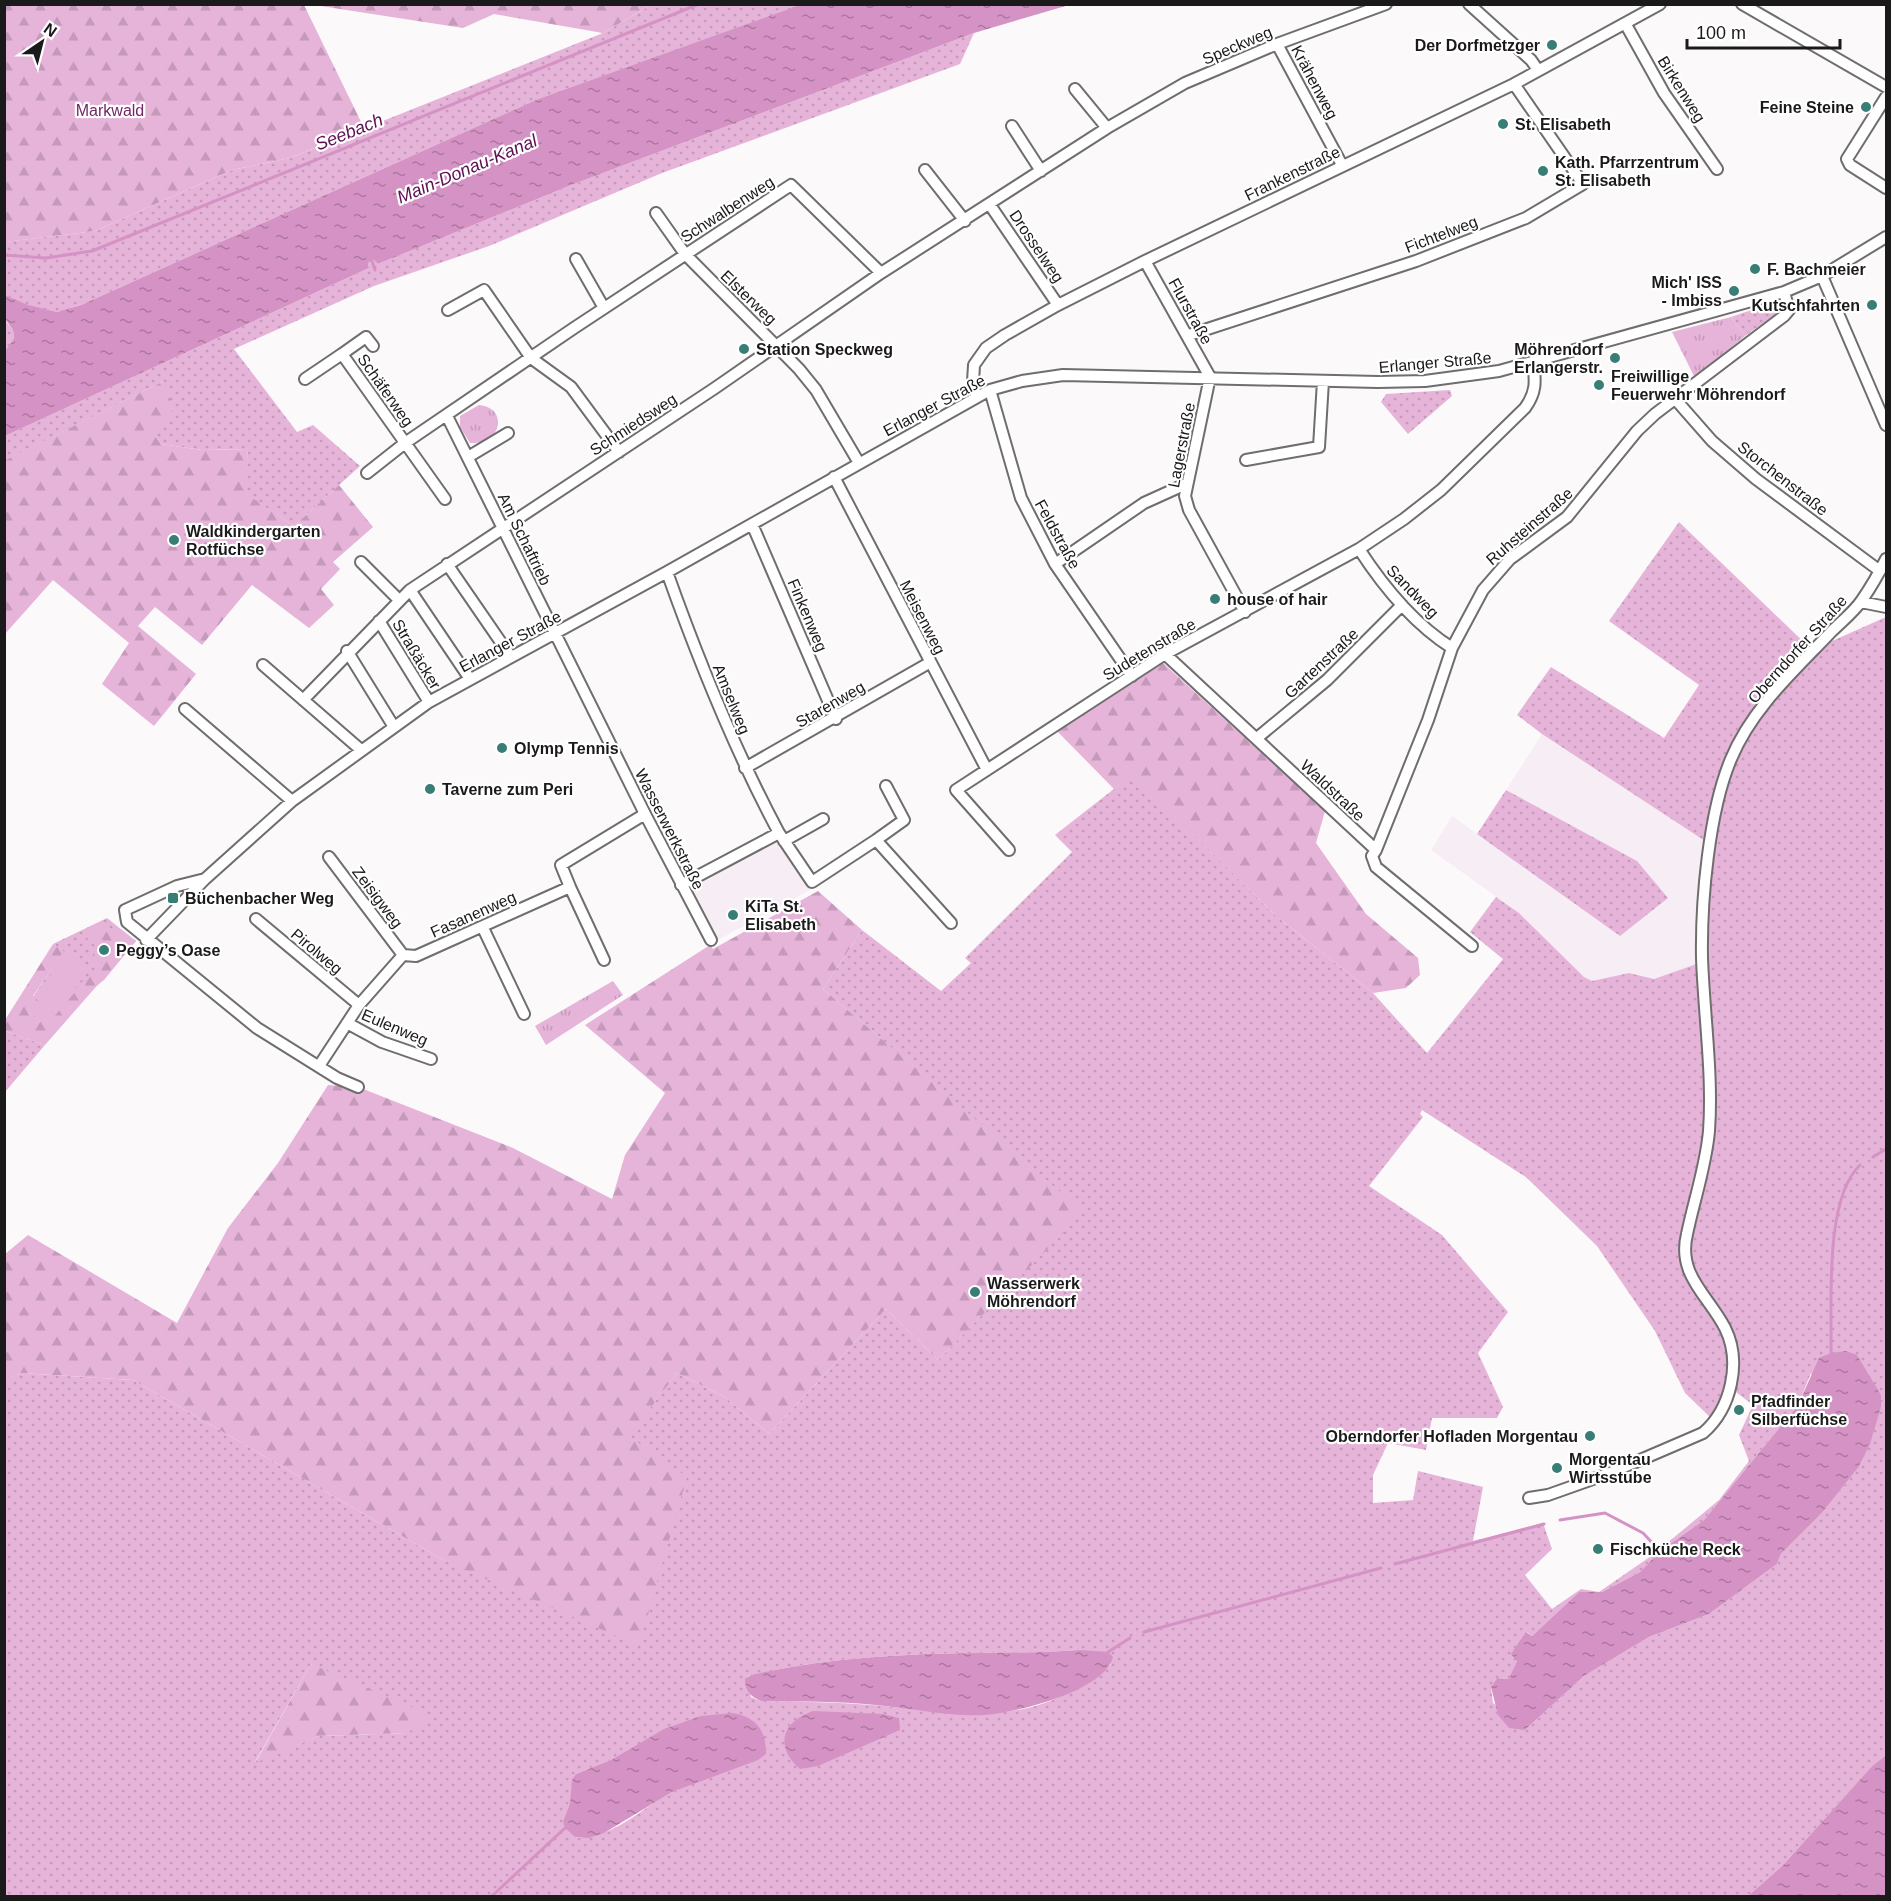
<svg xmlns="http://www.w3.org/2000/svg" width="1891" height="1901" viewBox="0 0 1891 1901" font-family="Arial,sans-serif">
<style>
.built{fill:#f7edf4}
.grass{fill:url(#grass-dots);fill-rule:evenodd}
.forest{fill:url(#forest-firs)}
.park{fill:url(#park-tufts)}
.garden{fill:#e6b3d9}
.water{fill:url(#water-ripples)}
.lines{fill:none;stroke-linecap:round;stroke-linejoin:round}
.stream{stroke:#d593c5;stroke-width:3}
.minor-casing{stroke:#6f6d6e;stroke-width:14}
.minor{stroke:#fff;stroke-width:10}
.poi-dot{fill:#387e76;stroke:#fff;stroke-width:2}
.labels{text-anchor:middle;stroke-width:4.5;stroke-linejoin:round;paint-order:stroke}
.street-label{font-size:16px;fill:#1b1a1b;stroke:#fff}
.poi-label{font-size:16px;font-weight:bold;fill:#1b1a1b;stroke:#fff;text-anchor:start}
.park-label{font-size:16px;fill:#742766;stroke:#fff}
.water-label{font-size:18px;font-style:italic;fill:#5f1153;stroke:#fff}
</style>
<defs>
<pattern id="grass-dots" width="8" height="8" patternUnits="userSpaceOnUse" patternTransform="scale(1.5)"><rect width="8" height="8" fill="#e6b3d9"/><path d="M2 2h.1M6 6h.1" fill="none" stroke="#c599ba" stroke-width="1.8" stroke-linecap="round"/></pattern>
<pattern id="forest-firs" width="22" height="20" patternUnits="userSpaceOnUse" patternTransform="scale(1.5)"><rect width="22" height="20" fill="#e6b3d9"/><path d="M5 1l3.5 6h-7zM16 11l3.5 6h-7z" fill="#c599ba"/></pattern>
<pattern id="park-tufts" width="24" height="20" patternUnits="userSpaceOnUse" patternTransform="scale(1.5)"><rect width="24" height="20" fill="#e6b3d9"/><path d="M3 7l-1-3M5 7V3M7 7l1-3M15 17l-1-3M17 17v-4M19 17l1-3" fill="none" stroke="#c599ba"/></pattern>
<pattern id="water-ripples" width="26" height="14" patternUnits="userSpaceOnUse" patternTransform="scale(1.5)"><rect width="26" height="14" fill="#d593c5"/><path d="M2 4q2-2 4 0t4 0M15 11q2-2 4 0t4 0" fill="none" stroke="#ac779f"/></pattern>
</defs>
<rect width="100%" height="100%" fill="#fcf9fb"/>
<!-- built -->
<path class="built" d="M1542,734L1705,841V961L1654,979L1629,973L1592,981L1584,977L1519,913L1431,850L1452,816L1619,935L1637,861L1506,790Z
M778,837L812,889L716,941L687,886Z"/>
<!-- grass -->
<path class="grass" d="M651,5H803L538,99L81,305L57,312L28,306L5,295L4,242L95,231L232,170L290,158L603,33Z
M974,33L960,64L662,173L489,246L374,286L234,349L297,432L313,425L360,466L294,526L244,493L248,449L202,450L161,444L155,436L164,381L5,461V436L369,268L368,263L375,260L378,264L574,184Z
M1778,301L1782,305L1780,311L1745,336L1731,317Z
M4,319L13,330L14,340L5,351Z
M1450,390L1452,396L1408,434L1381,402L1386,394Z
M1679,522L1812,650L1886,617V1755L1872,1766L1783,1865L1748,1896H5L4,1380L20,1373L133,1380L445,1561L628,1436L677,1373L725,1397L769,1434L886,1309L938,1360L1083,1212L823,989L862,930L941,991L971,963L965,958L1072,852L1055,835L1133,774L1275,915L1373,993L1427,1053L1503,959L1470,932L1496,897L1519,913L1584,977L1592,981L1629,973L1654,979L1705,961V841L1542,734L1517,715L1551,667L1664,738L1699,685L1609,621ZM1422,1110L1527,1178L1597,1246L1655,1331L1685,1393L1712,1419L1732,1389L1753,1405L1739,1435L1749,1461L1719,1500L1654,1554L1599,1592L1581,1589L1552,1609L1525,1575L1552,1549L1543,1523L1473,1541L1483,1487L1418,1471L1413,1500L1373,1503V1475L1388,1443L1426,1450L1432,1418H1497L1503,1407L1478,1353L1508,1312L1442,1235L1369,1186L1423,1117L1420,1114ZM1811,1373L1858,1468L1822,1513L1781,1554L1777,1564L1709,1614L1649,1637L1584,1676L1525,1730L1493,1703L1491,1687L1497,1678L1509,1679L1512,1675L1527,1632L1532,1636L1579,1592H1602L1640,1572L1660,1551L1704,1520L1798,1405ZM1080,1650L1111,1664C1031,1731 966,1713 872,1705C835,1702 798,1702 761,1701L751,1697L748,1676C822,1658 899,1654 975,1653C1011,1652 1045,1653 1080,1650ZM311,1664L407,1733L319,1736L255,1762ZM613,1759L713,1775C699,1781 684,1786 670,1793C641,1809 611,1840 575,1837L563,1821L570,1803L576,1774Z
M1506,790L1637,861L1668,898L1620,936L1477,834Z
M107,918L136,941L104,980L46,1027L29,1013L33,997L63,951L53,944Z
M5,1031L45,1045L5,1092L4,1031Z"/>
<!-- forest -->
<path class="forest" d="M4,5H304L364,128L290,158L232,170L95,231L5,242Z
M314,5H651L603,33L494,14L463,28Z
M164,381C172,407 180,417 155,436L161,444L202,450L248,449L245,493L294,526L339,485L373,527L333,562L340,569L321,589L334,605L309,628L252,585L202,645L155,607L138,626L196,674L154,726L102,684L129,643L53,580L5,634L4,461Z
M1163,663L1325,811L1316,843L1366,914L1418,958L1420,975L1406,988L1373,993L1275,915L1133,775L1114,789L1057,731Z
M818,891L862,930L823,989L1084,1212L938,1360L886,1309L769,1434L725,1397L677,1373L629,1436L687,1477L639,1646L445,1561L133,1380L20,1373L5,1380V1254L28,1235L177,1323L228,1228L278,1163L328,1085L358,1087L513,1148L612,1199L625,1155L665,1093L585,1025L710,945L713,949Z
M95,925L106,926L136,941L45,1045L5,1031V1020L53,944L64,951L33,996L39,1001L29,1013L46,1026L95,969L88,962L96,950L106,958L113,948L103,940L96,946L87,940Z
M311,1664L433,1716L407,1733L319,1736L255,1763Z"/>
<!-- park -->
<path class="park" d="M1731,317L1745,336L1695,378L1672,332Z
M479,405C508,407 503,445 470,443L460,427V416Z
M613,981L623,995L546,1045L535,1026Z"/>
<!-- garden -->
<path class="garden" d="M67,953L89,970L56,1013L53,1011L45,1021L33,1012L40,1002L34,996Z"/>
<!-- water -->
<path class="water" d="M803,4L1069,5L974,33L574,184L378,264L374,260L368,263L369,268L5,436V351L14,339L13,330L5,319V295L28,305L57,312L81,305L538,99Z
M1846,1351L1857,1355L1881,1395V1407L1870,1444L1858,1468L1822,1513L1781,1554L1777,1564L1709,1614L1649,1637L1584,1676L1525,1730L1509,1728L1498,1715L1491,1687L1497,1678L1509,1679L1517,1661L1511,1654L1526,1632L1532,1636L1579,1592H1602L1640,1572L1660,1551L1704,1520L1798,1405L1819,1358L1831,1353Z
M1080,1650L1108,1652L1113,1657C1105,1690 1024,1710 994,1714C958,1719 912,1708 876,1705C838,1701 799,1702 761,1701C750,1696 745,1691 745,1679L751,1675C824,1658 900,1654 975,1653C1010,1652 1045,1653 1080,1650Z
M813,1711L883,1714L899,1718L900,1730L818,1766L800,1769C774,1746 782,1722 813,1711Z
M733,1713C757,1718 766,1730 766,1754L758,1760L672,1792L604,1833L589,1838L575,1837L565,1828L563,1821L570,1803L572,1780L576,1774L613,1759L664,1729L701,1716Z
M1886,1755V1896H1748L1783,1865L1872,1766Z"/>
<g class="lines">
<!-- stream -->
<path class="stream" d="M4,255L46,258L92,251L699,4
M372,261L375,270
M1873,1157L1886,1149
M1831,1353C1832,1305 1824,1199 1860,1165
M1560,1520L1605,1513L1643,1533L1660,1551
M1395,1564L1544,1524
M1144,1632L1381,1568
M1108,1652L1130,1638
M492,1896L565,1828"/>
<!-- minor casing -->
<g class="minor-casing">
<path id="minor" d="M1469,4L1531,60L1538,70
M1742,4L1886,87
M1625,23L1664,93L1717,169
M1277,44L1342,165
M1075,89L1107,128
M1886,97L1847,159L1850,165L1886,188
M1012,126L1041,171
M925,170L965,221
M990,205L1058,305
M656,213L685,254L799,369L816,390L859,463
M576,259L604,308
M1145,261L1210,377L1185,496L1189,510L1245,612
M1822,276L1886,425
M448,310L484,290L531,358L571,387L619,452
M1189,335L1416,261L1526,218L1583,184L1514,84
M342,354L366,337L373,346
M305,379L342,354L445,499
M990,390L1021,498L1055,564L1132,676
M976,396L973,382L974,365L986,348L1005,335L1058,305L1145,261L1514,84L1660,4
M1676,400L1712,441L1756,479L1880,571
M447,416L645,814L711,940
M468,457L508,433
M1246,460L1319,447L1323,381
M367,473L405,443L574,328L791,185L881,273
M834,477L987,770
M752,524L836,719
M1359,549C1383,586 1414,624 1452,648
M361,562L399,600
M447,564L511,657
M1055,564L1144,503L1186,484
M667,572C699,662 734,749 779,833L681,885
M410,590L470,679
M1861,602L1886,607
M379,621L429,702
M347,651L394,727
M1165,654L1376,850L1372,856L1376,867L1472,946
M263,665L361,750
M303,700L410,590L715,388L881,273L1107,128L1185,83L1277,44L1386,4
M185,709L292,801
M1257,738L1327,680L1402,605
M745,768L929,663
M779,833L812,882L876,840L951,923
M876,840L904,820L886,786
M784,841L823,819
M1009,850L956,790L1165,654L1359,549L1404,519L1441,490L1525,408C1536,393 1536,382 1533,363
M1376,850L1428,720L1452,648L1483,590L1510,559L1567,517L1637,431L1655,414L1784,316L1789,310L1784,292
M329,857L403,955
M205,879L177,886L125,910L127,922L257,1028L337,1078L358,1087
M570,887L604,960
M256,919L359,1005
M483,928L524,1014
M146,940L205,879L292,801L429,702L667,572L990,390L1022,381L1063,375L1378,382L1425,381L1499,371L1784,292L1822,276L1886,237
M347,1023L382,1042L431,1059
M319,1066L359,1005L403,955L416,956L570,887L561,865L645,814
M1529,1498L1548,1495L1610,1473L1703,1433C1731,1409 1742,1362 1725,1328C1708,1295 1677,1275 1687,1234C1694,1200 1706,1166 1709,1131C1713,1074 1704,1015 1702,958C1701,900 1709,811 1731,759C1752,708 1795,670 1832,631C1842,621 1854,612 1862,600C1871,587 1879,573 1886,559"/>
</g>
<!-- minor -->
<use href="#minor" class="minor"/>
</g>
<!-- markers -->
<g class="poi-dot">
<circle cx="1552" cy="45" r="6"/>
<circle cx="1866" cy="107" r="6"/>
<circle cx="1503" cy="124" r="6"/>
<circle cx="1543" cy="171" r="6"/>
<circle cx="1755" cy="269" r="6"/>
<circle cx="1734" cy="291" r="6"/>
<circle cx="1872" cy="305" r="6"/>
<circle cx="744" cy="349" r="6"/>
<circle cx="1615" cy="358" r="6"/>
<circle cx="1599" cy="385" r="6"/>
<circle cx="174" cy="540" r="6"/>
<circle cx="1215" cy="599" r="6"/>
<circle cx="502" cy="748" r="6"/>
<circle cx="430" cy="789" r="6"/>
<rect x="167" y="892" width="12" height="12" rx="3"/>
<circle cx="733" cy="915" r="6"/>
<circle cx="104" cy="950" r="6"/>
<circle cx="975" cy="1292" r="6"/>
<circle cx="1739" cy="1410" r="6"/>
<circle cx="1590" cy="1436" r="6"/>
<circle cx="1557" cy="1468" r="6"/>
<circle cx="1598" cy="1549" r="6"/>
</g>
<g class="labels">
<!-- street labels -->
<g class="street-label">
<text transform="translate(1237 45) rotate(-23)" y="6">Speckweg</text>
<text transform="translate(1315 82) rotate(62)" y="6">Krähenweg</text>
<text transform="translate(1682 89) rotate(58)" y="6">Birkenweg</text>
<text transform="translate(1292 173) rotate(-26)" y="6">Frankenstraße</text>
<text transform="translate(727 209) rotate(-33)" y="6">Schwalbenweg</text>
<text transform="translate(1441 234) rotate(-21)" y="6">Fichtelweg</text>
<text transform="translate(1037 246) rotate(56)" y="6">Drosselweg</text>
<text transform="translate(749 297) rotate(44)" y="6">Elsterweg</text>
<text transform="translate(1191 311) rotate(61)" y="6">Flurstraße</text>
<text transform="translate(1435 362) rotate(-5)" y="6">Erlanger Straße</text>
<text transform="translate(386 390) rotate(55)" y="6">Schäferweg</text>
<text transform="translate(934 405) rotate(-28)" y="6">Erlanger Straße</text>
<text transform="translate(633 424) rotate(-33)" y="6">Schmiedsweg</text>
<text transform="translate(1181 445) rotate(-79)" y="6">Lagerstraße</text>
<text transform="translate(1783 478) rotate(38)" y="6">Storchenstraße</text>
<text transform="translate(1529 526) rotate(-41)" y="6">Ruhsteinstraße</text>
<text transform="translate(1058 534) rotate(61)" y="6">Feldstraße</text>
<text transform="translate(525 539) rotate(64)" y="6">Am Schaftrieb</text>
<text transform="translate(1413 591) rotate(46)" y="6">Sandweg</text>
<text transform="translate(808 615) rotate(67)" y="6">Finkenweg</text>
<text transform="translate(923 617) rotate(63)" y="6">Meisenweg</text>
<text transform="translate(510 641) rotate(-28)" y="6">Erlanger Straße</text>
<text transform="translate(1149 649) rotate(-31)" y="6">Sudetenstraße</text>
<text transform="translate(1797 649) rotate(-48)" y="6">Oberndorfer Straße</text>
<text transform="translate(417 654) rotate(59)" y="6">Straßäcker</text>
<text transform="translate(1321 663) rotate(-43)" y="6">Gartenstraße</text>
<text transform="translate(732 699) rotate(68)" y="6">Amselweg</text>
<text transform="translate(830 704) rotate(-30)" y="6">Starenweg</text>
<text transform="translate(1333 790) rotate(43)" y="6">Waldstraße</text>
<text transform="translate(670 829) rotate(63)" y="6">Wasserwerkstraße</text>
<text transform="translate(378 897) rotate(53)" y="6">Zeisigweg</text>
<text transform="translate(473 914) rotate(-24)" y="6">Fasanenweg</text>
<text transform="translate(317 951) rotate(40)" y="6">Pirolweg</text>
<text transform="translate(395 1027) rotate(23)" y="6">Eulenweg</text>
</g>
<!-- poi labels -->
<g class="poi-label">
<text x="1540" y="51" text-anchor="end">Der Dorfmetzger</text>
<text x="1854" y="113" text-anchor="end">Feine Steine</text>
<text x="1515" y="130">St. Elisabeth</text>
<text x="1555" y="168">Kath. Pfarrzentrum<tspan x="1555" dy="18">St. Elisabeth</tspan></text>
<text x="1767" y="275">F. Bachmeier</text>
<text x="1722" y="288" text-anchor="end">Mich' ISS<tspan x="1722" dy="18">- Imbiss</tspan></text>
<text x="1860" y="311" text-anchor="end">Kutschfahrten</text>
<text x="756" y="355">Station Speckweg</text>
<text x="1603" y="355" text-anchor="end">Möhrendorf<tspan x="1603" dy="18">Erlangerstr.</tspan></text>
<text x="1611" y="382">Freiwillige<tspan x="1611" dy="18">Feuerwehr Möhrendorf</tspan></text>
<text x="186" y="537">Waldkindergarten<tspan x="186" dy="18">Rotfüchse</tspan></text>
<text x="1227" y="605">house of hair</text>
<text x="514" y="754">Olymp Tennis</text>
<text x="442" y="795">Taverne zum Peri</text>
<text x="185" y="904">Büchenbacher Weg</text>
<text x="745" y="912">KiTa St.<tspan x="745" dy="18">Elisabeth</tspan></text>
<text x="116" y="956">Peggy’s Oase</text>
<text x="987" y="1289">Wasserwerk<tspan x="987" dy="18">Möhrendorf</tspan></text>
<text x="1751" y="1407">Pfadfinder<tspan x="1751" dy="18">Silberfüchse</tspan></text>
<text x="1578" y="1442" text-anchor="end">Oberndorfer Hofladen Morgentau</text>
<text x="1569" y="1465">Morgentau<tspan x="1569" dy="18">Wirtsstube</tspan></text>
<text x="1610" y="1555">Fischküche Reck</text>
</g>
<!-- park labels -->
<g class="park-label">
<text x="110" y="116">Markwald</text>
</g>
<!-- water labels -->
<g class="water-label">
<text transform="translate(349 132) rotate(-22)" y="6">Seebach</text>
<text transform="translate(467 169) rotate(-23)" y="6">Main-Donau-Kanal</text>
</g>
</g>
<!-- border -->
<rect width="1891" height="1901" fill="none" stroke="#1b1a1b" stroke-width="12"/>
<!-- north arrow -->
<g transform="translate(42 42) rotate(35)" stroke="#ffffff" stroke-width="4.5" paint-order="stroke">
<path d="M0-4.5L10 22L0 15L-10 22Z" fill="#1b1a1b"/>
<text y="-9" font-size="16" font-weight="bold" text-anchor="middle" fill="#1b1a1b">N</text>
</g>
<!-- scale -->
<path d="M1687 39v9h153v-9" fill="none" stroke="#1b1a1b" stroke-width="3"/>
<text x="1696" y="39" font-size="18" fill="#1b1a1b" stroke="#ffffff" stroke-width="4.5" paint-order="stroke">100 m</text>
</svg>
